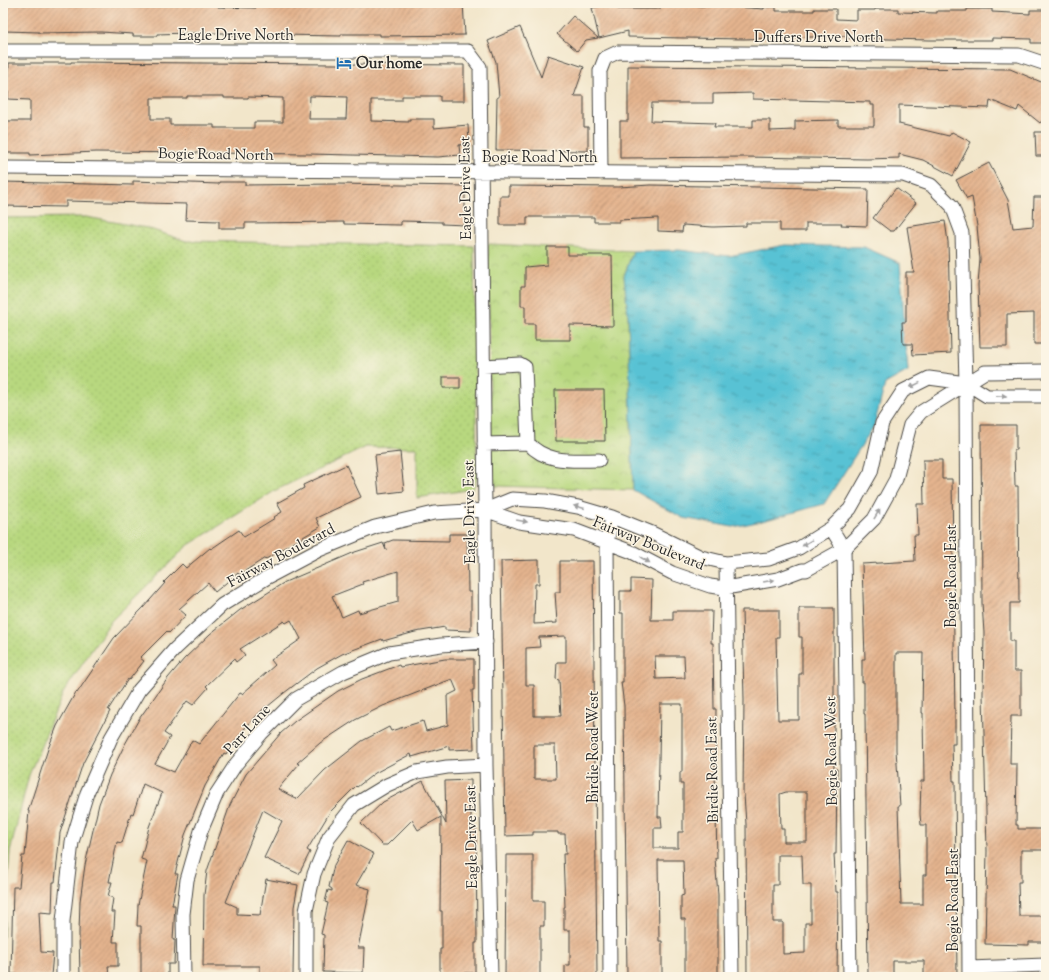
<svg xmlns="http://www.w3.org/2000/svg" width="1049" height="980" viewBox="0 0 1049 980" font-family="'Sorts Mill Goudy',serif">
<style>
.grass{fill:url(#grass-dots);stroke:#728255}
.park{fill:url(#park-crowns);stroke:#728255}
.water{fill:url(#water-ripples);stroke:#427680}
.building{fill:url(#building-hatch);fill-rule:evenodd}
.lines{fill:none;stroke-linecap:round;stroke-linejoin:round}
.minor-casing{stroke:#494743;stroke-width:15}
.minor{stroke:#fff;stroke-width:13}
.oneway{fill:#a0a0a0}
.labels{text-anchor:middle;stroke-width:3;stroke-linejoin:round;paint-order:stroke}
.street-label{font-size:15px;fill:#2b2b2b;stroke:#fcf5e5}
.poi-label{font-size:15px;font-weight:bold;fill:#2b2b2b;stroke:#fcf5e5;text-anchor:start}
</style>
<defs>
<pattern id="grass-dots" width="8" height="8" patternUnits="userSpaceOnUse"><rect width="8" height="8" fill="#b8d87f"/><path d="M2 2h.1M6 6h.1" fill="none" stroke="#9eba6e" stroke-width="1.8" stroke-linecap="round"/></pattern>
<pattern id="park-crowns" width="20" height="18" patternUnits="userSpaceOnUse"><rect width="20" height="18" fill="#b8d87f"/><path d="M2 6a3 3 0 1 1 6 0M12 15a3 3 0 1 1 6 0" fill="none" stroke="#9eba6e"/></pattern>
<pattern id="water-ripples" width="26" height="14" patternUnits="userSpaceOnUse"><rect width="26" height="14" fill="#58c2d4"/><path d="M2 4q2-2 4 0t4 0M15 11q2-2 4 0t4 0" fill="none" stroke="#499eac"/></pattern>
<pattern id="building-hatch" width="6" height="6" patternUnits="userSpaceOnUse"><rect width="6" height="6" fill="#e4b48e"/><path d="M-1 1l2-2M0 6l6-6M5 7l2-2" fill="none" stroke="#b99374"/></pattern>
</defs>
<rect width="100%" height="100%" fill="#fcf5e5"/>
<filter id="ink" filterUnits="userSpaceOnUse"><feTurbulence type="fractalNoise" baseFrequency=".025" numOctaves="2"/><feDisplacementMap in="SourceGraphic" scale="8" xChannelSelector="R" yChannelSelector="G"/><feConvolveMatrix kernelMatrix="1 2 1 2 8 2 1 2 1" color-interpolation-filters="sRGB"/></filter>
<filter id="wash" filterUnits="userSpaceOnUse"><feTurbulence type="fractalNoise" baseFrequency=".012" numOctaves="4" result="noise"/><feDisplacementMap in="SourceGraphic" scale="16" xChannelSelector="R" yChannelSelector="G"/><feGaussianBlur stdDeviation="0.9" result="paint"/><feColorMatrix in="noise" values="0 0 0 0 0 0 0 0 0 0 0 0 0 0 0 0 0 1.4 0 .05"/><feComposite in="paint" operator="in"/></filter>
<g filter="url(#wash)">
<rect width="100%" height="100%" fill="#f2e6ca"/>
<!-- grass -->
<path class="grass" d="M86,217L147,228L186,241L474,246L477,478L473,489L417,498V448L366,447L276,490L187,546L111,621L63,693L29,775L10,852L3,937V218Z"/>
<!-- park -->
<path class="park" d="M488,244L633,251L624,276L628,315L633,490L495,486L491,474Z"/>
<!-- water -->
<path class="water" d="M785,245L864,247L900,263L908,371L885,384L874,426L824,504L766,520L733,527L683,518L633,490L628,315L624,276L633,251L679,250L729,256Z"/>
<g id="blocks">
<!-- building -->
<path class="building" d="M4,3H218V7L256,8V3H432V5L463,3L465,35L380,36V34H341V36L280,35V37L224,36V33H187L157,34V36H133V34L101,32L39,33V32L4,31Z
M616,3L618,9H660V6H722L764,9V7H776V11H814V9H836V19L857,20V10H875V9H898V12L937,13V11H967V9H992V12L1030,14V10H1046V43H1031V39L992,38V40H930L846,38V36L744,39L628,37V31L599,38L592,8Z
M573,16L598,38L586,40L577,51L557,34Z
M520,27L541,77L548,55L584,67L574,96H584V127H588V151L496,150L497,97H499L496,62L488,41Z
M71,62L464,65V101H440V96H402V100H371V121L409,122V119H434V128L468,125L469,144L459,145L460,155L438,157L309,154L96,152L30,155V153H3V121H30V100L8,99L9,63H71ZM187,96H224V98H248V97L283,98V122H254V128H214V125H170V119H151V98H187ZM310,96L347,97L346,119H309Z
M628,66L1010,69L1046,84V116L1040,123L1019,106L1017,111L990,100L989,108L899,105V124L949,136L952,132L971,142L953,176L923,160L899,154V158L867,159L745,157L620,158V121H628ZM753,93V99L870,102V105H874V126H838V120L795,121V130L770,131V120H753V127H714L715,123L651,121L652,103H713V94Z
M1035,132H1046V156H1036Z
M989,163L1008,200L1013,228L1033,226L1034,197H1046V344H1034V313L1007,314V347H980L978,285L980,259L977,226L972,197L967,199L956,180Z
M133,181L219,184V182H245V185L337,184L465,186V225L442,224V222L401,221V225L344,224V222L245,223V228H219V221L186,220L187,204L66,201V207L3,206V182L133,185Z
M650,185L868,189L867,226L841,225L842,223H806V231H780V223H746V226L713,227L683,225L682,232L658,231V218L619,220V222H594V217H527V225H500V196H509V186L619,187Z
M896,188L916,203L894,231H890L873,218Z
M945,221L948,242L951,353L913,355L912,344H903L902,322H906V272H914L907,227Z
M547,247H568V255H612L613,326L570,325V340H535V324H525V306H521V286H525V267L547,265Z
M443,377H460V388H443Z
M555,390H604L605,441H556Z
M981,425H1016V450H1014L1015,486H1018L1019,603H1010V641H1014V671H1021V716H1011L1010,764H1017L1016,825H1018V829H1046V850H1021V882H1018L1019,916H1046V942H1029V945L985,944L987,851L983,694L984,633L982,603Z
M400,452L404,491L379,494L375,455Z
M923,460H942V479H952L955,720V744H952L953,781H955L957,977H924V961H893V977H868L865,714H864V682H862V659H865L862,564L915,561L914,535H918L917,504H924ZM896,653H923L922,713H923L924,781H921L920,814L921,825H926V875H923V904H901L898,806H900L896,750Z
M346,465L361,497L316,518L320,527L266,559L265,558L239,575L238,573L215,592L208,583L179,609L186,615L169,633L167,631L140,658L144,661L129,680L128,679L108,710L110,711L83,763L60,833L55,882H53L52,913L39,912L41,952L53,953L51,976L11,974L13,887H19L22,856H25L29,811H28L48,749L57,726L76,692L77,693L114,638L143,608L165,583L164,582L182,564L186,568L210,548L211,549L239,530L244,537L275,518L274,517L282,512L277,503L304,488L303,485Z
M449,534H467L468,592H471V631L445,630V627L415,632L383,641L382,639L342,654L317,668L284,693L267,707L266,706L245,728L226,754L224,753L205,786L185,835L175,874H178L172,905H175L173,940H175L174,964H168V977H141V926H137L138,905L147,861L141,859L149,827L162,793L143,784L133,814L131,813L122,843L117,842L109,882H112L108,896L113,898L111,912H115L113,942H118V966H108L109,977H80L79,933L80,901L85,865L99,804L110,775L124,746L139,719L168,678L184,659L210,634L240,610L285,582L355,552L383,543L386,550L385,543L393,540L449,541ZM398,571V602L359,613L358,610L342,617L332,596L363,584L362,582ZM291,620L301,639L271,660L275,665L242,694L240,693L199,744L192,740L174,772L155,764L170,737L164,733L187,701L193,705L208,688L206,686L234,659L236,662L245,655L240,649L284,621L286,623Z
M539,560V584H535L534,624L557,623L555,592H560V561H593L597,977H565V965H570V930H564V907H565L563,854H566L565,834H558V832H533V835L505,836L501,561ZM566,636V662H557L556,679L559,680L561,716H534V685H526V648L540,647L539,637ZM534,745H555L556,779H534Z
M631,579L652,580L651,620H673V611H712L711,643H713L714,709H716L715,772L717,858H715L718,895V977H685V919H681V896L684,895L683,860H658L659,941H662V977H627L624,706L621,682H623V613H620V591H631ZM655,656H684L685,678L656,679ZM660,704H682V772H680V784H683V832H678V848H654V828H662L661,817H658Z
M800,608H834V769H837L836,854H834L836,892H838L837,977H747L746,824L744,794H743L744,700L742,610H779V637H776L778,720H799V674H802V637H799V609ZM786,792H807V842H784V829H781L780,794ZM778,855H802L803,885H811V923H805V953L783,954V922H773V885H778Z
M445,659H474V690H472L474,749L449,750V746L412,757L411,754L375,773L357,787L356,786L330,812L307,850L310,852L299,874L264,858L282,821L263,810L226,902L237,907V914L260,915L266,879L298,885L294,907L293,976H260V966H203L204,895L207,871L230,805L246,774L281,733L295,721L338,691L362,679L399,665L400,667ZM452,679L457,691L447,696L448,725L426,731L423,721L391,731L389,727L362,741L325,770L297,799L278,789L299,764L297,763L320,743L355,720L383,706Z
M471,780V827H476L477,943H475V973H440V949H442V911H440L441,817L418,830L412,820L387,845H382L361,823L383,802L423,781L446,824L445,781Z
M348,840L374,854L356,885L370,889L358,948H364L363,973L323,972L324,935L321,934L328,903L325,902L328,890L332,891V889L329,887L334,865Z
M506,855H533V901H544V926H540V977H505Z"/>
</g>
</g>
<g filter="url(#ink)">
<use href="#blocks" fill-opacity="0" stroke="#494743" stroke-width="1"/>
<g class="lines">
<!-- minor casing -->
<g class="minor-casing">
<path id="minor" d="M3,51H468L480,67L485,510L486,765L491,977
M3,168L903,175L931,185L952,206L962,233L966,383L969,977
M601,173L600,71L605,58L618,52L1019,55L1046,64
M483,366L520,364L525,367L528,443C546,464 574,460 599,460
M484,444L528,443
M485,510L519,522L574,530L632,552L672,573L710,586L725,588L778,579L802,570H806L844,549L874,519L896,479L910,425L921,412L985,372L1046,371
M831,528L844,549L850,977
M726,563L732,977
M969,968L1046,965
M63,977V921L72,842L87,793L111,738L139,690L175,649L222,605L268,577L319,550L375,527L434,513L485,510L512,499L545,501L578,507L612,517L652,533L701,557L726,563L769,559L799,548L831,528L850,509L871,472L882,423L903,391L929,378L966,383L987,396H1046
M184,977L183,914L187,880L201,831L217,793L236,764L261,734L296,699L343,672L389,653L441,645L486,642
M306,977V911L314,874L329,837L354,805L387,785L417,772L447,767L486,765
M610,977L607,543L612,517"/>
</g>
<!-- minor -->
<use href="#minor" class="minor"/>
</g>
<!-- one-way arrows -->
<defs><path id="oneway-solid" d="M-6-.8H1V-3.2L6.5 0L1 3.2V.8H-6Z"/></defs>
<g class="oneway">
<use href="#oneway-solid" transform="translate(915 385) rotate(154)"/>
<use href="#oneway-solid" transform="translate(1001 396) rotate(-1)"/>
<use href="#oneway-solid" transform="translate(579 507) rotate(-166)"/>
<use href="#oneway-solid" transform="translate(877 514) rotate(-59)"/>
<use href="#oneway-solid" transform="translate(522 521) rotate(10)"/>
<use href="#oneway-solid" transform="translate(807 543) rotate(148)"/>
<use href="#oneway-solid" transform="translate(645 560) rotate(31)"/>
<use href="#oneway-solid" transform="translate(769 581) rotate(-10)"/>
</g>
</g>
<!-- icons -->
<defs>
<g id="hotel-bare" transform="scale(1.2)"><path d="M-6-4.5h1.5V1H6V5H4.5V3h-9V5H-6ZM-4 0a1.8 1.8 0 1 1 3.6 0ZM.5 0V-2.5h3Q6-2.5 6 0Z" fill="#1f6fb2" stroke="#fcf5e5" stroke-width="2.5" paint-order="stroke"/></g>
</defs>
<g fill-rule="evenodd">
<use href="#hotel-bare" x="344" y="63"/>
</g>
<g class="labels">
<!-- street labels -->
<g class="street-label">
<text x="236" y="40">Eagle Drive North</text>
<text x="819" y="42">Duffers Drive North</text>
<text transform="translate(216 154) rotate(1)" y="5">Bogie Road North</text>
<text x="540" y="162">Bogie Road North</text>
<text transform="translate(465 188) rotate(-91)" y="5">Eagle Drive East</text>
<text transform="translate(469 512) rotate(-91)" y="5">Eagle Drive East</text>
<text transform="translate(649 543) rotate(22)" y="5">Fairway Boulevard</text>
<text transform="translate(281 555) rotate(-28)" y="5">Fairway Boulevard</text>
<text transform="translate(951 576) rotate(-90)" y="5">Bogie Road East</text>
<text transform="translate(247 729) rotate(-48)" y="5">Parr Lane</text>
<text transform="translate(593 747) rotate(-90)" y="5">Birdie Road West</text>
<text transform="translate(831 751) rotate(-91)" y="5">Bogie Road West</text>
<text transform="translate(712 770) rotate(-91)" y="5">Birdie Road East</text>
<text transform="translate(471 837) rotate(-91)" y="5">Eagle Drive East</text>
<text transform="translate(953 900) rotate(-90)" y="5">Bogie Road East</text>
</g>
<!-- poi labels -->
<g class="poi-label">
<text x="356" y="68">Our home</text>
</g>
</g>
<!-- margin -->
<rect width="1049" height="980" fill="none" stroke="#fcf5e5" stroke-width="16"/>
</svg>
